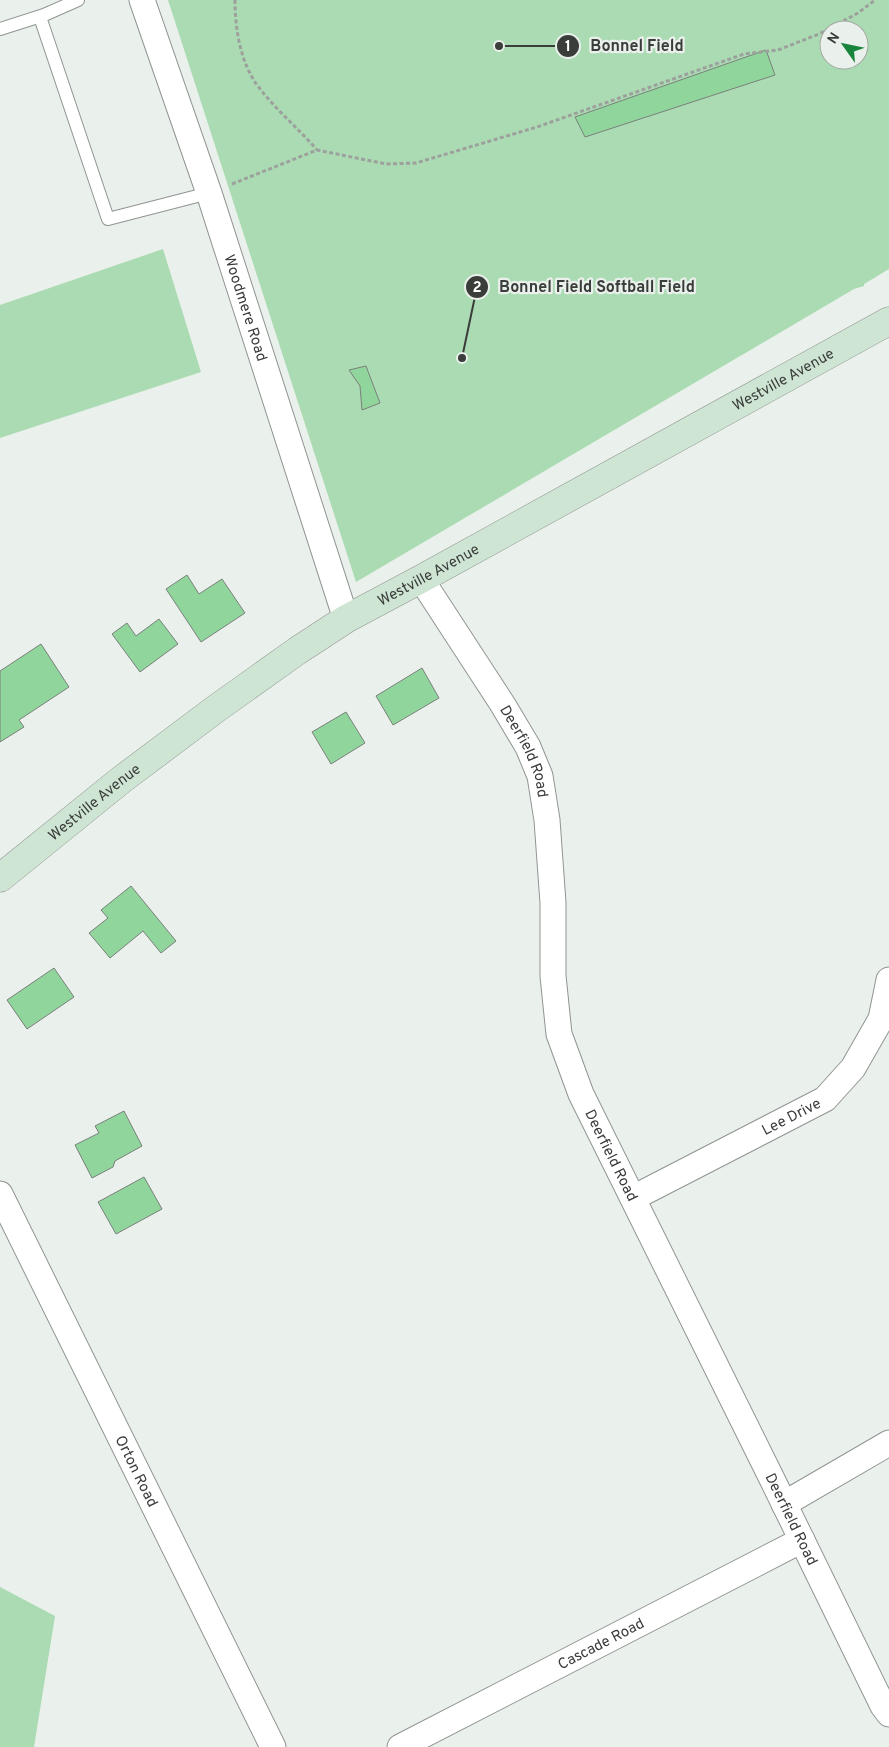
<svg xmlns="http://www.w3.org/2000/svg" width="889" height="1747" viewBox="0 0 889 1747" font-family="Overpass,sans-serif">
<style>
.green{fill:#abdbb2;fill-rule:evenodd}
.building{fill:#90d59c;stroke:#7a807b}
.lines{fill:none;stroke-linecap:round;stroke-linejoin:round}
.lane-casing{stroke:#909591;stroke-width:14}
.street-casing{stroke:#909591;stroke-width:27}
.secondary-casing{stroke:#909591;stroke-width:29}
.path{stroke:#9da19d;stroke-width:3;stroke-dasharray:4 2.5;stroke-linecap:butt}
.lane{stroke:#fff;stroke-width:12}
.street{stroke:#fff;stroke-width:25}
.secondary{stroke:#cfe5d3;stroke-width:28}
.labels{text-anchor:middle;stroke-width:4.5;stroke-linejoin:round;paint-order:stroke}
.street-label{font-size:15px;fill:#3a3d3a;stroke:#eaf0eb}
.leader{fill:none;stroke:#3a3d3a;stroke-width:2}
.callout-dot{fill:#3a3d3a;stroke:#eaf0eb;stroke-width:2}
.mark-label{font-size:15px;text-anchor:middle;font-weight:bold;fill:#fff}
.callout-label{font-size:16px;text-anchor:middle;font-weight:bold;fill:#3a3d3a;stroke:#eaf0eb;stroke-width:4.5;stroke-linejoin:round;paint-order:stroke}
</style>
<rect width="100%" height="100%" fill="#eaf0eb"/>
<!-- green -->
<path class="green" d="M168,0H889V269L864,284V286L854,289L356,582ZM829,30H859V60H829Z
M163,249L201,372L0,438V305Z
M0,1587L55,1616L34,1747H0Z"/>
<!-- building -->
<path class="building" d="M766,50L775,75L585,137L575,117Z
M366,366L380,403L362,410L360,386L349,370Z
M187,575L199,594L222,579L245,613L201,642L166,589Z
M159,619L178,644L140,672L112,634L127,623L136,636Z
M41,644L69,687L19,720L24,727L0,742V671Z
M422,668L439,698L393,725L376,696Z
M346,712L365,743L331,764L312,732Z
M131,886L176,941L161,953L143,931L110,958L89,933L108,918L101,910Z
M54,968L74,997L27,1029L7,1000Z
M124,1111L142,1146L115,1161L113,1167L92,1178L75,1145L99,1133L95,1126Z
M144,1177L162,1209L116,1234L98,1202Z"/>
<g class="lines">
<!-- lane casing -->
<g class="lane-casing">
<path id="lane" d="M40,17L108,219L209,193
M0,29L44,15L78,0"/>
</g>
<!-- street casing -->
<g class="street-casing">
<g id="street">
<path id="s1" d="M142,0L209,193L346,619"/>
<path id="s2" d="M421,579L503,705L528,747L540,776L547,820L553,903V976L559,1034L581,1094L773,1481L883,1706L889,1714"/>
<path id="s3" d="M0,1194L273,1747"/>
<path id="s4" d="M633,1198L825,1099L853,1068L881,1019L889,980"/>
<path d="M784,1504L889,1443"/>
<path id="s5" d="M400,1747L802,1540"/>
</g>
</g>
<!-- secondary casing -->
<g class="secondary-casing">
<g id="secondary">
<path id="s6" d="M0,878L121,780L217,708L297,651L346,619L421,579L889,321"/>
</g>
</g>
<!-- path -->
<path class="path" d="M235,0C235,28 240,61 257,85C275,109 298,128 317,150
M232,184L317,150L386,164L416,163L537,127L744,54L778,50L819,34L858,13L875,0"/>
<!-- lane -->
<use href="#lane" class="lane"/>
<!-- street -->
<use href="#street" class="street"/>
<!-- secondary -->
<use href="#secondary" class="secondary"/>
</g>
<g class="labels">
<!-- street labels -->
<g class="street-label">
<text dy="5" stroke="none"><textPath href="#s1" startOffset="325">Woodmere Road</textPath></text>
<text dy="5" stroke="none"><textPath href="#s6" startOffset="931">Westville Avenue</textPath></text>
<text dy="5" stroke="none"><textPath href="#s6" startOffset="526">Westville Avenue</textPath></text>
<text dy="5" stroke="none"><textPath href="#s2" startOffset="202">Deerfield Road</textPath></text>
<text dy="5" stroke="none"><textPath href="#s6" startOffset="121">Westville Avenue</textPath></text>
<text dy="5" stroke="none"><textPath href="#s4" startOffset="178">Lee Drive</textPath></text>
<text dy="5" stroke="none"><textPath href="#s2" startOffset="622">Deerfield Road</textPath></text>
<text dy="5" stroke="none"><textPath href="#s3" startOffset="309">Orton Road</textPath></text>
<text dy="5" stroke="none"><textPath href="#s2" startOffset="1028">Deerfield Road</textPath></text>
<text dy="5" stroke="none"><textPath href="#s5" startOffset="226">Cascade Road</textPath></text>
</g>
</g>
<!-- callouts -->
<path class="leader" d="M499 46L568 46M462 358L477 287"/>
<g class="callout-dot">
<circle cx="499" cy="46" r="5"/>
<circle cx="462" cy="358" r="5"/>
<circle cx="568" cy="46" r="12"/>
<circle cx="477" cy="287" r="12"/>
</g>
<g class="mark-label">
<text x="568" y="51">1</text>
<text x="477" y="292">2</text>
</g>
<g class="callout-label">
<text x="637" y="51">Bonnel Field</text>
<text x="597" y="292">Bonnel Field Softball Field</text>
</g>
<!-- north arrow -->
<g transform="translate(844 45) rotate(303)"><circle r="24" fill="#eaf0eb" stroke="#a4a8a4"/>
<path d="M0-4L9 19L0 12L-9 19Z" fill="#19853c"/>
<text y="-8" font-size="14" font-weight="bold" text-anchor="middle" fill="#3a3d3a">N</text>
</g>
</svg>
